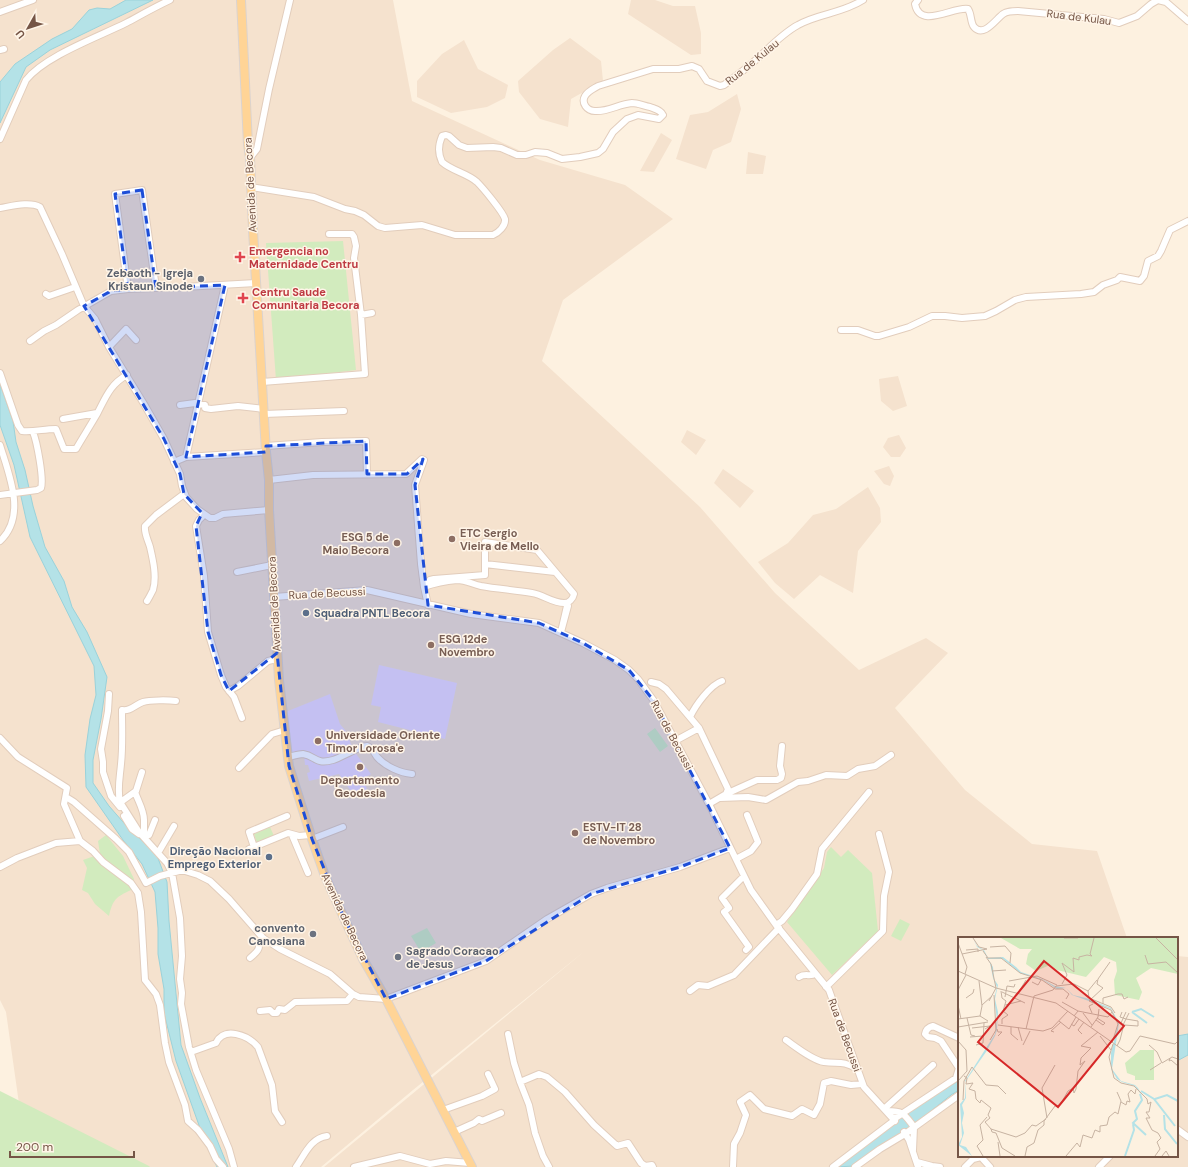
<svg xmlns="http://www.w3.org/2000/svg" width="1188" height="1167" viewBox="0 0 1188 1167" font-family="'DM Sans',sans-serif">
<style>
.residential{fill:#f5e2ce}
.education{fill:#eeddf9}
.green{fill:#d2ebbe}
.water{fill:#b4e2e7;stroke:#9ad2da}
.lines{fill:none;stroke-linecap:round;stroke-linejoin:round}
.minor-casing{stroke:#e2cdbc;stroke-width:8}
.major-casing{stroke:#dbd3cf;stroke-width:10}
.minor{stroke:#fff;stroke-width:6}
.major{stroke:#ffd496;stroke-width:8}
.marked{fill:#1d4ed8;fill-opacity:0.2;stroke:#1d4ed8;stroke-width:3;stroke-dasharray:8 5;stroke-linejoin:round}
.health-dot{fill:#e0444e;stroke:#fff5e8;stroke-width:1.5}
.worship-dot{fill:#6b7280;stroke:#fff5e8;stroke-width:1.5}
.education-dot{fill:#8d6e63;stroke:#fff5e8;stroke-width:1.5}
.service-dot{fill:#5c6f8a;stroke:#fff5e8;stroke-width:1.5}
.labels{text-anchor:middle;stroke-width:3;stroke-linejoin:round;paint-order:stroke}
.street-label{font-size:11px;fill:#755546;stroke:#fff5e8}
.health-label{font-size:11px;font-weight:bold;fill:#be3a42;stroke:#fff5e8;text-anchor:start}
.worship-label{font-size:11px;font-weight:bold;fill:#5b616d;stroke:#fff5e8;text-anchor:end}
.education-label{font-size:11px;font-weight:bold;fill:#785e54;stroke:#fff5e8;text-anchor:start}
.service-label{font-size:11px;font-weight:bold;fill:#4e5e75;stroke:#fff5e8;text-anchor:start}
.inset-river{fill:none;stroke:#b4e2e7;stroke-width:2}
.inset-road{fill:none;stroke:#c7b3a2;stroke-width:1}
.view{fill:#d62828;fill-opacity:0.15;stroke:#d62828;stroke-width:2}
.inset-edge{fill:none;stroke:#755546;stroke-width:2}
</style>
<rect width="100%" height="100%" fill="#fdf1e0"/>
<!-- residential -->
<path class="residential" d="M0,0H393L412,101L540,160L625,185L673,219L563,300L542,361L700,507L775,593L859,670L926,638L948,653L895,708L965,790L1032,844L1097,851L1127,938H959V1156H1177V956L1188,957V1167H324L586,950L413,1090L321,1167H28L6,1012L0,1000Z
M631,0H655L673,6H695L701,33V54L691,55L628,14Z
M570,38L601,61L603,81L571,99L568,127L540,119L519,92L518,81L553,50Z
M464,40L478,69L508,85L505,98L487,107L451,113L417,97V81L442,54Z
M737,94L741,109L731,142L713,150L706,169L676,159L690,115L708,112Z
M661,133L672,140L654,172L640,171Z
M748,152L766,156L763,174H746Z
M898,376L907,406L893,411L881,401L879,379Z
M687,430L706,440L696,455L681,442Z
M899,435L906,448L900,457H891L883,447L888,438Z
M889,466L894,476L890,486L884,484L874,471Z
M723,469L754,491L740,508L714,483Z
M868,487L880,508L881,522L858,551L853,593L820,575L794,599L775,583L758,562L788,543L813,515L836,509Z"/>
<!-- education -->
<path class="education" d="M379,665L457,683L445,739L378,722L381,707L371,705Z
M330,694L340,724L345,730L354,751L371,774L363,779L367,789L355,797L339,774L309,781L307,773L310,772L308,765H305L304,755L288,757L283,713Z"/>
<!-- green -->
<path class="green" d="M343,241L356,370L276,380L266,243Z
M655,728L668,746L660,752L647,734Z
M270,827L274,836L257,843L254,834Z
M106,835L123,856L134,879L131,890C116,897 113,899 109,916L95,904L88,893L82,890L87,868L83,860L100,854L98,841Z
M831,847L841,857L848,850L872,873L878,931L832,975L787,922L824,868L827,852Z
M900,919L910,924L901,941L891,936Z
M427,928L436,943L421,952L411,936Z
M0,1091L149,1166L150,1167H0Z"/>
<!-- water -->
<path class="water" d="M126,0H153L50,50L26,67L0,123V82L15,64L52,39L72,29L89,10L97,8L110,9Z
M0,384L13,421L16,442L25,470L33,506L45,547L64,581L72,607L87,632L107,677L101,719L93,760V783L109,806L130,830L156,853L167,882L169,921L181,1045L200,1098L228,1167H217L205,1142L176,1061L164,1013V989L158,954V928L155,892L142,864L123,840L86,787L85,755L90,719L96,695L94,666L30,537L14,465L0,425Z
M1188,1034V1055L1177,1061V1036Z
M959,1081V1090L951,1095L901,1135L886,1142L854,1166L835,1167L924,1101L947,1087Z"/>
<g class="lines">
<!-- minor casing -->
<g class="minor-casing">
<path id="minor" d="M918,0L915,4C920,30 954,6 968,9C972,15 970,22 974,27C984,38 996,19 1003,14C1007,11 1012,11 1018,11L1104,19L1119,23L1137,16L1151,4L1158,0L1166,2L1188,21
M0,12L33,0
M0,50L4,49
M0,139L26,80C45,56 98,37 126,23C141,15 155,7 170,0
M250,158L257,149L269,89L290,0
M251,187L314,197L345,209L355,211L364,215L378,226L385,228L422,225L455,235H493C498,233 506,226 505,219C503,212 483,188 477,182C467,173 452,171 442,162C438,153 438,146 442,136L446,135L449,136L459,145L467,148L493,147L501,148L517,155H526L535,152L547,153L562,159L580,157L598,153L603,149L613,132L627,119L638,115L659,119L663,115C661,110 655,109 650,107C644,106 638,103 632,103C619,104 608,112 595,111C587,111 581,103 585,96C588,91 593,89 598,86L653,69H679L692,66L699,69L707,81L720,86L724,85C735,77 747,68 758,58C770,47 783,33 798,25C819,13 841,14 863,0
M0,208C12,206 30,201 40,207L62,254L84,306L95,319L109,347L144,404L164,439L180,474L182,486L186,497L197,509L210,518H215L223,514L269,510
M329,234H352L354,237L356,246L354,258L361,315
M128,289L115,194L142,190L156,288
M46,294L49,296L75,287
M841,330H858L875,336H879L909,327L932,316H945L962,318L985,316L996,311L1015,300L1026,297L1081,294L1094,292L1103,285L1117,280L1120,277L1140,281L1144,276L1148,261L1158,256L1161,251L1170,230L1188,221
M30,341L44,331L56,325L78,310L111,291L128,289L184,287L256,283
M109,347L126,329L136,340
M0,373L18,425L22,431C35,432 43,429 56,429L64,449H76C83,437 90,426 97,414C105,399 110,384 127,375
M262,382L365,374L361,315L372,313
M180,405L195,403L205,405V408L211,409L238,406L264,409
M264,414L344,411
M63,419L97,413
M0,445C9,475 27,516 0,541
M266,446L322,442L366,441L367,474
M186,457L225,285
M174,462L186,457L266,452
M269,480L313,475L406,474L422,459L424,460L415,485L421,564L424,587L428,605
M0,495L37,490L41,488C44,479 37,442 33,432
M204,515L199,520L196,526L204,576L208,632L221,675L226,687L234,697L242,718
M485,542L537,550L574,594C573,599 569,603 564,603C552,603 544,595 532,593C515,590 497,589 481,586C472,584 466,580 457,580C445,581 435,583 424,587L430,580L434,579L485,575Z
M485,564L555,572
M237,572L272,565
M274,597L367,590L471,614L539,623L583,643L615,660L629,670L638,679L654,701L709,804L751,890L776,925L829,990L864,1087L895,1121
M147,601C149,598 151,594 153,590C157,577 153,560 150,547C148,540 144,533 145,526L156,515L184,494
M567,603V606L561,632L568,606L567,603
M651,682L659,684L666,689L699,728L675,741
M229,691L238,686L268,661L277,659
M109,694L108,711L101,749L103,762V772L111,796L120,807
M176,701C168,700 150,700 143,702C136,704 130,712 122,710C122,728 123,746 121,764C120,777 117,789 120,802L139,832L167,863L172,873L180,918L182,956L180,979L182,993L181,1004L189,1047L196,1070L229,1149L234,1167
M690,717C695,706 710,685 722,681
M699,728L728,789L726,794L709,804
M0,738L18,757L67,788L64,804L80,841L93,851L103,862L131,883L138,893L141,912L145,980L156,994L160,1005L165,1043L169,1062L185,1105L188,1121L198,1130L210,1146L216,1159L223,1167
M288,757C293,756 299,754 303,754C316,756 315,765 333,760C340,758 362,745 367,746C372,747 374,753 377,757C385,766 400,773 412,774
M239,768L272,734L285,730
M135,792C138,801 144,810 144,820C144,825 144,828 144,833L149,835L155,820
M726,794L757,780H777L781,778L782,774L780,766L782,746
M66,797L74,802L116,839L129,852L146,883L160,876L179,871H185L198,875L210,881L229,899L263,938L280,949L330,974L353,994L359,997L386,999L486,961L547,919L591,894L607,888L680,867L730,848
M720,798L748,797L766,800L798,782L808,781L826,775L847,776L858,769L875,766L891,755
M118,804L136,791L142,772
M124,816L132,829L139,834
M292,835L308,873
M312,839L343,827
M254,847L249,832L287,816
M249,849L288,833L299,836L310,835
M158,853L174,826
M736,859L751,851L758,842L747,815
M0,867L17,858L56,843L80,841
M744,876L722,898L729,908L724,912L749,947L746,950
M776,925L782,921L792,909L817,874L822,849L869,792
M250,958C255,953 260,951 259,943L263,938
M799,977C805,973 810,977 815,974
M826,987L883,931L884,896L889,872L879,834
M690,991L698,985L708,986L734,975L779,928
M260,1011L270,1010L273,1013H277L279,1009L285,1010L295,1002L347,1001L353,994
M508,1034L514,1063L520,1082L529,1105L535,1133L543,1156L549,1167
M959,1038L933,1026C929,1027 926,1029 925,1034L928,1037L935,1038L941,1041L959,1068
M786,1040C796,1047 812,1060 824,1062C838,1064 843,1060 857,1069
M191,1052L216,1043C224,1026 248,1035 258,1047L272,1085L275,1111L282,1122
M520,1082L539,1074L547,1077L565,1092L594,1125L617,1146L628,1143L641,1163L645,1166L652,1165L653,1167
M884,1109L933,1065
M443,1110L482,1096L495,1089L488,1074
M887,1111C904,1111 904,1114 914,1127L913,1150
M894,1119L956,1078L959,1068
M1177,1129L1188,1137
M454,1132L474,1123L479,1119L482,1121L501,1113
M904,1132L909,1140L918,1167
M917,1162L932,1166L940,1167
M296,1167C305,1154 311,1138 327,1136
M354,1167L400,1156L430,1164L446,1161L470,1163
M733,1167L734,1144L740,1133L746,1115L740,1102L750,1095L764,1109L792,1116L802,1109L814,1115L820,1104L824,1083L831,1081L851,1085L862,1084
M833,1167L895,1120
M855,1167L880,1149L905,1134L959,1095
M965,1167L973,1159L981,1157L990,1167
M1099,1167L1110,1156"/>
</g>
<!-- major casing -->
<g class="major-casing">
<path id="major" d="M241,0L248,144L250,158L253,230L266,452L269,480V510L279,680L289,766L312,839L325,876L344,918L363,959L386,999L472,1167"/>
</g>
<!-- minor -->
<use href="#minor" class="minor"/>
<!-- major -->
<use href="#major" class="major"/>
</g>
<!-- marked area -->
<path class="marked" d="M142,190L156,288L225,285L186,457L266,452V446L366,441L367,474H407L423,459L415,485L428,605L539,623L583,643L629,670L654,701L730,848L680,867L591,894L486,961L386,999L344,918L312,839L289,766L277,653L229,691L221,675L208,632L196,526L202,513L184,494L180,474L164,439L84,306L111,291L128,289L115,194Z"/>
<!-- markers -->
<g class="health-dot">
<path d="M238 251h4v4h4v4h-4v4h-4v-4h-4v-4h4z"/>
<path d="M241 292h4v4h4v4h-4v4h-4v-4h-4v-4h4z"/>
</g>
<g class="worship-dot">
<circle cx="201" cy="279" r="4"/>
<circle cx="313" cy="934" r="4"/>
<circle cx="398" cy="957" r="4"/>
</g>
<g class="education-dot">
<circle cx="452" cy="539" r="4"/>
<circle cx="397" cy="543" r="4"/>
<circle cx="431" cy="645" r="4"/>
<circle cx="318" cy="741" r="4"/>
<circle cx="360" cy="767" r="4"/>
<circle cx="575" cy="833" r="4"/>
</g>
<g class="service-dot">
<circle cx="306" cy="613" r="4"/>
<circle cx="269" cy="857" r="4"/>
</g>
<g class="labels">
<!-- street labels -->
<g class="street-label">
<text transform="translate(1079 17) rotate(7)" y="4">Rua de Kulau</text>
<text transform="translate(752 62) rotate(-39)" y="4">Rua de Kulau</text>
<text transform="translate(250 185) rotate(-93)" y="4">Avenida de Becora</text>
<text transform="translate(327 593) rotate(-3)" y="4">Rua de Becussi</text>
<text transform="translate(274 604) rotate(-93)" y="4">Avenida de Becora</text>
<text transform="translate(672 735) rotate(62)" y="4">Rua de Becussi</text>
<text transform="translate(345 917) rotate(65)" y="4">Avenida de Becora</text>
<text transform="translate(845 1035) rotate(70)" y="4">Rua de Becussi</text>
</g>
<!-- health labels -->
<g class="health-label">
<text x="249" y="255">Emergencia no<tspan x="249" dy="13">Maternidade Centru</tspan></text>
<text x="252" y="296">Centru Saude<tspan x="252" dy="13">Comunitaria Becora</tspan></text>
</g>
<!-- worship labels -->
<g class="worship-label">
<text x="193" y="277">Zebaoth - Igreja<tspan x="193" dy="13">Kristaun Sinode</tspan></text>
<text x="305" y="932">convento<tspan x="305" dy="13">Canosiana</tspan></text>
<text x="406" y="955" text-anchor="start">Sagrado Coracao<tspan x="406" dy="13">de Jesus</tspan></text>
</g>
<!-- education labels -->
<g class="education-label">
<text x="460" y="537">ETC Sergio<tspan x="460" dy="13">Vieira de Mello</tspan></text>
<text x="389" y="541" text-anchor="end">ESG 5 de<tspan x="389" dy="13">Maio Becora</tspan></text>
<text x="439" y="643">ESG 12de<tspan x="439" dy="13">Novembro</tspan></text>
<text x="326" y="739">Universidade Oriente<tspan x="326" dy="13">Timor Lorosa'e</tspan></text>
<text x="360" y="784" text-anchor="middle">Departamento<tspan x="360" dy="13">Geodesia</tspan></text>
<text x="583" y="831">ESTV-IT 28<tspan x="583" dy="13">de Novembro</tspan></text>
</g>
<!-- service labels -->
<g class="service-label">
<text x="314" y="617">Squadra PNTL Becora</text>
<text x="261" y="855" text-anchor="end">Direção Nacional<tspan x="261" dy="13">Emprego Exterior</tspan></text>
</g>
</g>
<!-- overview -->
<g transform="translate(958 937)">
<rect width="220" height="220" fill="#fdf1e0"/>
<path d="M43,1H220V37L193,31L178,41L184,55L181,63L157,58L156,43L159,34L158,25L146,20L128,40L99,33L92,28L78,34L68,27L70,17L74,12H62ZM182,113H196V143H177V139L169,136L167,126Z" fill="#d2ebbe"/>
<path d="M15,1L19,9L26,13L30,21L45,20L58,30L63,35L84,42L97,49L108,51L115,58L128,61L153,71L161,86L154,132L163,144L177,148L180,151L184,159L177,149L164,145L159,142L153,132V116L160,87L153,72L114,58L108,51L99,52L85,43L62,36L45,22H30L35,30L36,42L40,48L37,62L40,75L39,93L37,99L28,115L7,145L8,161L4,168L6,176L4,186L6,196L2,208L8,210L14,219L0,208L4,200L2,167L7,161V144L37,97L39,82L36,62L39,50L35,41L32,26L25,13L19,10Z" fill="#b4e2e7"/>
<path class="inset-river" d="M174,75L183,72L196,80M174,75L189,86M183,154L196,162L217,189M182,157L184,163L177,174L179,182L175,186L188,198M197,162L209,158L220,164M206,178L207,192L219,207M167,219L176,193L175,187"/>
<path class="inset-road" d="M15,1L21,10L29,12M106,1H120M198,1L220,23M0,6L9,30L7,37M32,10L47,9L53,16L52,26M8,13L20,12V15M25,14L30,21H43L62,36L84,43L97,52H105L111,57L108,62M4,17L29,12M187,18L190,27L208,25L220,36M28,20L33,27L38,51M152,25L140,42L139,47L145,51L131,64L153,73L160,87L154,106M0,34L38,51L98,66L168,115L172,114L182,99L217,107L220,104M34,34L48,33M21,44L24,69L22,79M51,44L79,39L99,48M74,45L80,48L83,43M104,47L109,38L104,26L116,35L115,21L121,23V20L129,18L134,19L132,17L136,1M0,53L8,38M43,54L44,61L48,64L45,74L50,78L44,82V87M130,54L139,43M44,55L67,66M60,56L68,43M47,60L49,49L56,50L57,47M8,61L15,56L16,52M31,64L38,51M104,65L120,74M145,67V61L160,57H164L166,62L170,60M0,68L3,82M24,68L34,59M47,68L63,64M164,75L162,80L168,82L171,76M125,76L134,88M134,76L131,69L135,67M116,79L120,74L150,80L154,75M9,81L13,98L17,99M0,82L22,79L30,84M138,83L145,88L147,86L139,81M101,84L111,92L118,80M163,86L168,75M113,87L116,89L121,82M40,88L85,94L94,91L110,74M0,90L30,85M53,90V97L60,103M60,90L64,104M133,90L140,80L141,72M14,91L32,89L27,92M39,92L40,95H44L40,99M68,92L76,59L95,53L98,49L116,47L130,54L131,61L153,70L157,76M96,95L93,94L103,85M124,97L120,93L126,85M142,99L153,113M12,100L25,99M32,103L38,93L36,58M0,104L8,113M155,107L151,120L156,141L163,146L176,149L189,162L190,167L193,165L191,175H188L192,181H188L194,193L200,196L203,201L199,205L202,212L197,219M18,108L25,106L26,86M65,108L72,94M191,108L199,115L204,126L214,120L220,122M159,109L162,103L165,91V88L168,82L180,84V89L166,88M212,121L211,124L213,123L220,129M192,133L203,126M6,139L9,141L8,147L15,146L11,152L17,154L18,162L22,166L23,163L33,171L30,178L32,181L27,185L33,192L58,200L67,196L74,188L78,189L88,182M0,144L9,134L8,113M5,163L6,144L14,130L28,148L40,149L48,157M163,165L168,168L169,164L172,165L170,157L173,153L177,157L178,152M89,181L84,151L97,128M33,192L34,195L38,196L44,211L57,219M40,205L42,219M25,219L19,209L25,203L22,188L29,180M67,219L69,210L76,206L80,193L86,188V184L97,169L102,168L110,154L115,151L116,156L118,152L120,134L127,124L122,128L123,121L133,111L123,109L140,95M108,219L119,206L122,210L125,198L134,201L137,193L142,195V189L149,188L151,180L157,175L160,177L163,164L159,155M204,219L208,214L211,219"/>
<path class="view" d="M86,24L166,89L100,170L20,105Z"/>
<rect width="220" height="220" class="inset-edge"/>
</g>
<!-- north arrow -->
<g transform="translate(28 28) rotate(231)" stroke="#fff5e8" stroke-width="3" paint-order="stroke">
<path d="M0-3L7 15L0 10L-7 15Z" fill="#755546"/>
<text y="-6" font-size="11" font-weight="bold" text-anchor="middle" fill="#755546">U</text>
</g>
<!-- scale -->
<path d="M10 1151v6h124v-6" fill="none" stroke="#755546" stroke-width="2"/>
<text x="16" y="1151" font-size="12" fill="#755546" stroke="#fff5e8" stroke-width="3" paint-order="stroke">200 m</text>
</svg>
